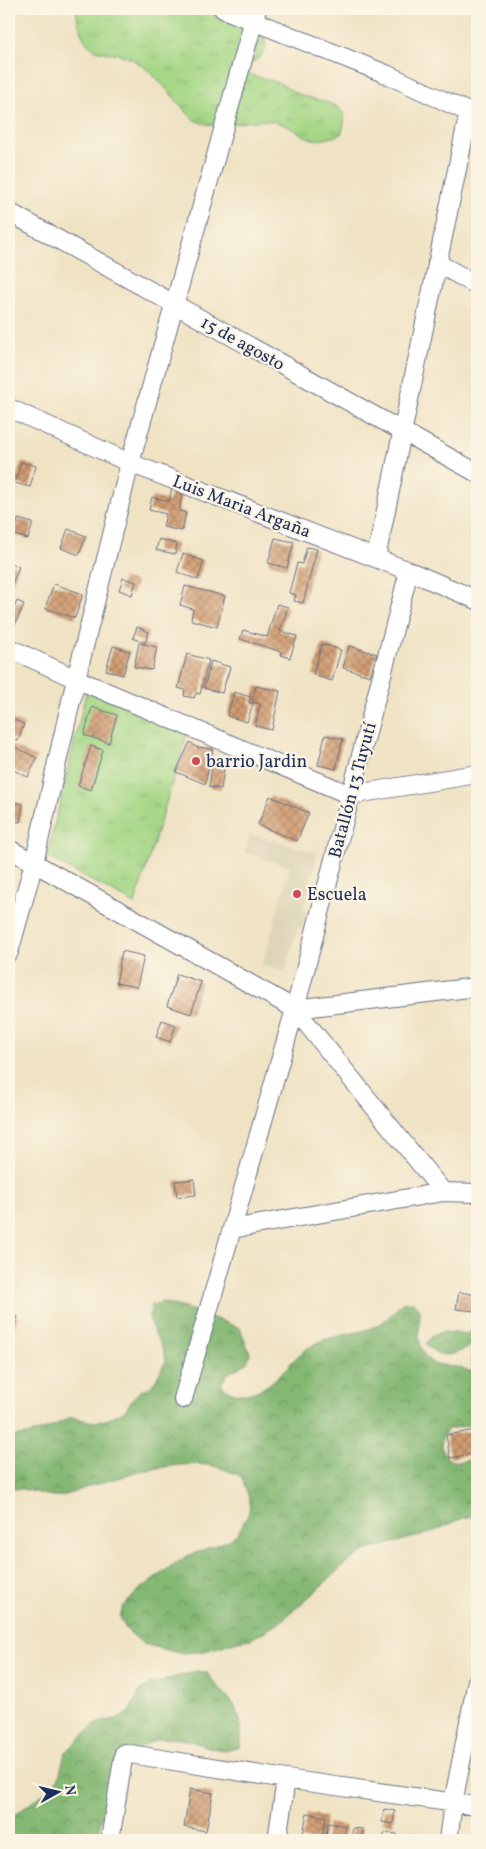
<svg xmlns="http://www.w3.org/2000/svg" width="486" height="1849" viewBox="0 0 486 1849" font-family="Vollkorn,serif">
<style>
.built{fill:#ddd4b6}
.forest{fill:url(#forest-crowns);stroke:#507468}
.park{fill:url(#park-tufts);stroke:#608372}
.building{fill:url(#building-cross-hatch)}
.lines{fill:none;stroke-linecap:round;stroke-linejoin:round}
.minor-casing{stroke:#666e82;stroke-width:20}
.minor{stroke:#fff;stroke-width:18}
.poi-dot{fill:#d1495b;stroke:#fcf5e5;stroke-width:2}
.labels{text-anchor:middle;stroke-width:4.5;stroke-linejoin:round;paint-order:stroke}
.street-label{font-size:18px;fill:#1b2f5e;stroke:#fcf5e5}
.poi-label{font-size:18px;fill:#1b2f5e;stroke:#fcf5e5;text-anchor:start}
</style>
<defs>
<pattern id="forest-crowns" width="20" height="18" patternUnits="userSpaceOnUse" patternTransform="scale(1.25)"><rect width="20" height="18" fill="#84b873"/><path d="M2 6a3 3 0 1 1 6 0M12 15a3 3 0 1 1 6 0" fill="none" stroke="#6b9662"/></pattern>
<pattern id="park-tufts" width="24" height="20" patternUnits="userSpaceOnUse" patternTransform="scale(1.25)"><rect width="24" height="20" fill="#a5d786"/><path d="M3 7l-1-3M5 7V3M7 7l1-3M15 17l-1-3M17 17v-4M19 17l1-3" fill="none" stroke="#8db976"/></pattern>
<pattern id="building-cross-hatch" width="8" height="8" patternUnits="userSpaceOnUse" patternTransform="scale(1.25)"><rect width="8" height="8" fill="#d29c71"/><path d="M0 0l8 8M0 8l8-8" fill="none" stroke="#aa8060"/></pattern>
</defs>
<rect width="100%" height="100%" fill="#fcf5e5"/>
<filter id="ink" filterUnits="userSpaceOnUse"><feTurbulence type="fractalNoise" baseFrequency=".02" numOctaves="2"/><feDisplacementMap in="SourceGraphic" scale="10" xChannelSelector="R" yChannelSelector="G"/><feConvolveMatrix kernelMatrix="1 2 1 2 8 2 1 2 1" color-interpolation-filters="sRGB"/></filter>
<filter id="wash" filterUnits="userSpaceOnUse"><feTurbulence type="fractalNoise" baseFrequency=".0096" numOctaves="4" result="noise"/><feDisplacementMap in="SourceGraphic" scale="20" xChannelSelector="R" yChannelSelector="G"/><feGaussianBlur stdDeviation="1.12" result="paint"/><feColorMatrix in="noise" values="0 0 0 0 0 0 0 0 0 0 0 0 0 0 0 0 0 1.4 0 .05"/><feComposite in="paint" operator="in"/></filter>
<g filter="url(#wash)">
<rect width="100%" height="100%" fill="#f0e3c4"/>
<!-- built -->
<path class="built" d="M250,834L318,853L302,910L307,912L302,929L298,928L285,972L262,965L290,866L245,853Z"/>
<!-- forest -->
<path class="forest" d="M163,1302L195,1311L240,1328L250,1353L247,1363L227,1374L221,1384C229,1393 239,1396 251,1393C277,1386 287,1362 308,1348C328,1334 354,1336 376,1326C387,1321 394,1311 402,1303L414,1302L420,1311L419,1336L421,1347L425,1357L434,1364L457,1367L477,1373V1424L448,1429C438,1443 440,1447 449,1460C461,1463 468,1462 477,1454V1516L463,1518L430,1533L367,1550L346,1563L318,1589L279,1623L251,1639L238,1641L202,1652L179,1653L143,1644L126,1629L120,1617L123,1607L139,1590L185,1557L229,1540L238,1533L249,1513L250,1500L241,1476C230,1472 219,1466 208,1465C167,1461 126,1476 87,1487C79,1490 70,1494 62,1496C44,1498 27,1486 9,1489V1437L28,1435L51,1427L71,1417L94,1422L106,1420L126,1410L132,1399L140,1391L149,1388L156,1380L166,1360L163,1349L152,1328L149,1316L152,1305Z
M477,1326V1343C459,1352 442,1364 426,1344L433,1335L443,1332L467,1334Z
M197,1671L207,1673C214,1684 223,1691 231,1701C241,1712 243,1733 240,1747C218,1755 206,1744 185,1740C175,1738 160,1737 151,1742C146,1744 139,1749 135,1753C121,1772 100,1817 96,1840H9V1819L53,1787L59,1777L65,1753L96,1723L120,1718L129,1712L140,1691L150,1684Z"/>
<!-- park -->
<path class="park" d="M76,9H243L246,16L264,36L266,48L260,57L251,63L248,73C260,79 270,79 281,84C288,87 293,93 301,95C322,103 355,101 341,134C304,149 305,129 275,122C246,116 221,133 194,120C177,103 163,82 144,67C109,38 85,73 76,9Z
M87,689L187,735L135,904L47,857Z"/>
<g id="blocks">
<!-- building -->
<path class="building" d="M21,462L36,466L30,487L15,483Z
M172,488L183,490L179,511L186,513L182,531L163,527L166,514L149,510L152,497L169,501Z
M18,519L33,523L28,539L14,535Z
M68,529L86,536L79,555L61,548Z
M275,538L294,542L287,568L268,563Z
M159,539L177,544L175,554L156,550Z
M307,547L317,549L303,603L294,601L296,595L289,593L297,563L302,564Z
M183,554L204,561L198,580L177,572Z
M9,562L19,567L12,584L9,582Z
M123,578L136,582L132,595L119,590Z
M54,584L83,594L75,618L45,608Z
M185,586L225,596L217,627L191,620L193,609L180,605Z
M17,601L24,604L15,625L9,622V620Z
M277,604L288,607L280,631L297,636L290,658L281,655L282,652L240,639L243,630L267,637Z
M137,627L149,632L145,643L133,638Z
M139,643L157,647L152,670L134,667Z
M322,644L341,650L332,681L313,675Z
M113,646L130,651L123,675L106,670Z
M349,646L377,654L370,676L343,668Z
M187,654L209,660L200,694L196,693L194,698L184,696L185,690L178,688Z
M211,661L230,667L222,693L204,688Z
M256,686L280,691L272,730L255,726L260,704L252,702Z
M234,692L251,697L249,703L253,704L247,722L227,716Z
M92,707L117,715L109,743L84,735Z
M9,718L24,724L18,741L9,737Z
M325,735L343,739L336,769L318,765Z
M190,742L196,747L213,749L205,784L176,772Z
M9,744L37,758L28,777L9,768Z
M91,746L103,750L91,790L78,786Z
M212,767L224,769L221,789L209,787Z
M270,796L309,813L297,841L258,825Z
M9,801L23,804L20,822L9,820Z
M122,951L144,956L137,987L116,983Z
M177,974L201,982L191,1014L167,1006Z
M162,1020L176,1025L170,1042L156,1037Z
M194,1179L196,1195L177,1197L175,1181Z
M459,1292L477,1295L475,1311L456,1309Z
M9,1314L18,1317L14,1327L9,1325Z
M472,1348H477V1371H474Z
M477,1430V1453L450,1458L446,1435Z
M190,1789L213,1793L206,1831L184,1827Z
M384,1809L395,1811L393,1824L382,1822Z
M307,1813L326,1817L322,1840H302Z
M328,1823L346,1826L343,1840H325Z
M353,1828L363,1829L362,1839L365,1840H351Z
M385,1832L397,1834L396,1840H383Z
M409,1835L426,1838L425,1840H408Z"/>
</g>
</g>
<g filter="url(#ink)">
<use href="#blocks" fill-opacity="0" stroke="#666e82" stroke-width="1"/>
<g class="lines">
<!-- minor casing -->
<g class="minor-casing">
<path id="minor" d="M223,9L386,74L477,116
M9,212L477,473
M437,263L477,285
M9,408L130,463L409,571L477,600
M376,558L469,112
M9,648L76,679L350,795L477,774
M9,849L295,1009L443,1192L477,1193
M9,952L34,863L76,679L130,463L257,9
M295,1009L477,987
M232,1229L443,1192
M183,1399L295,1009L409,571
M110,1840L124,1753L286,1779L477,1806
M277,1840L286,1779
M448,1840L453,1803L477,1681"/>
</g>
<!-- minor -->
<use href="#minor" class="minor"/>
</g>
</g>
<!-- markers -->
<g class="poi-dot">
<circle cx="196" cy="761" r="5"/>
<circle cx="297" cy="894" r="5"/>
</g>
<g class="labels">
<!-- street labels -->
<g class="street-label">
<text transform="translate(243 343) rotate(29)" y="6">15 de agosto</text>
<text transform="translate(242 506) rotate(21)" y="6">Luis Maria Argaña</text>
<text transform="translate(352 790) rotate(-75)" y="6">Batallón 13 Tuyutí</text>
</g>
<!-- poi labels -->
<g class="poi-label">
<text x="206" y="767">barrio Jardin</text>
<text x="307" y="900">Escuela</text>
</g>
</g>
<!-- margin -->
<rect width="486" height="1849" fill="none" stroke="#fcf5e5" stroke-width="30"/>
<!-- north arrow -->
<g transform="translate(58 1792) rotate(82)" stroke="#fcf5e5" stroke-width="4" paint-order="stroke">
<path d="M0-4L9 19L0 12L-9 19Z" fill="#1b2f5e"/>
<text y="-8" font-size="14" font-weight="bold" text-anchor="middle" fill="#1b2f5e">N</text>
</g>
</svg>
